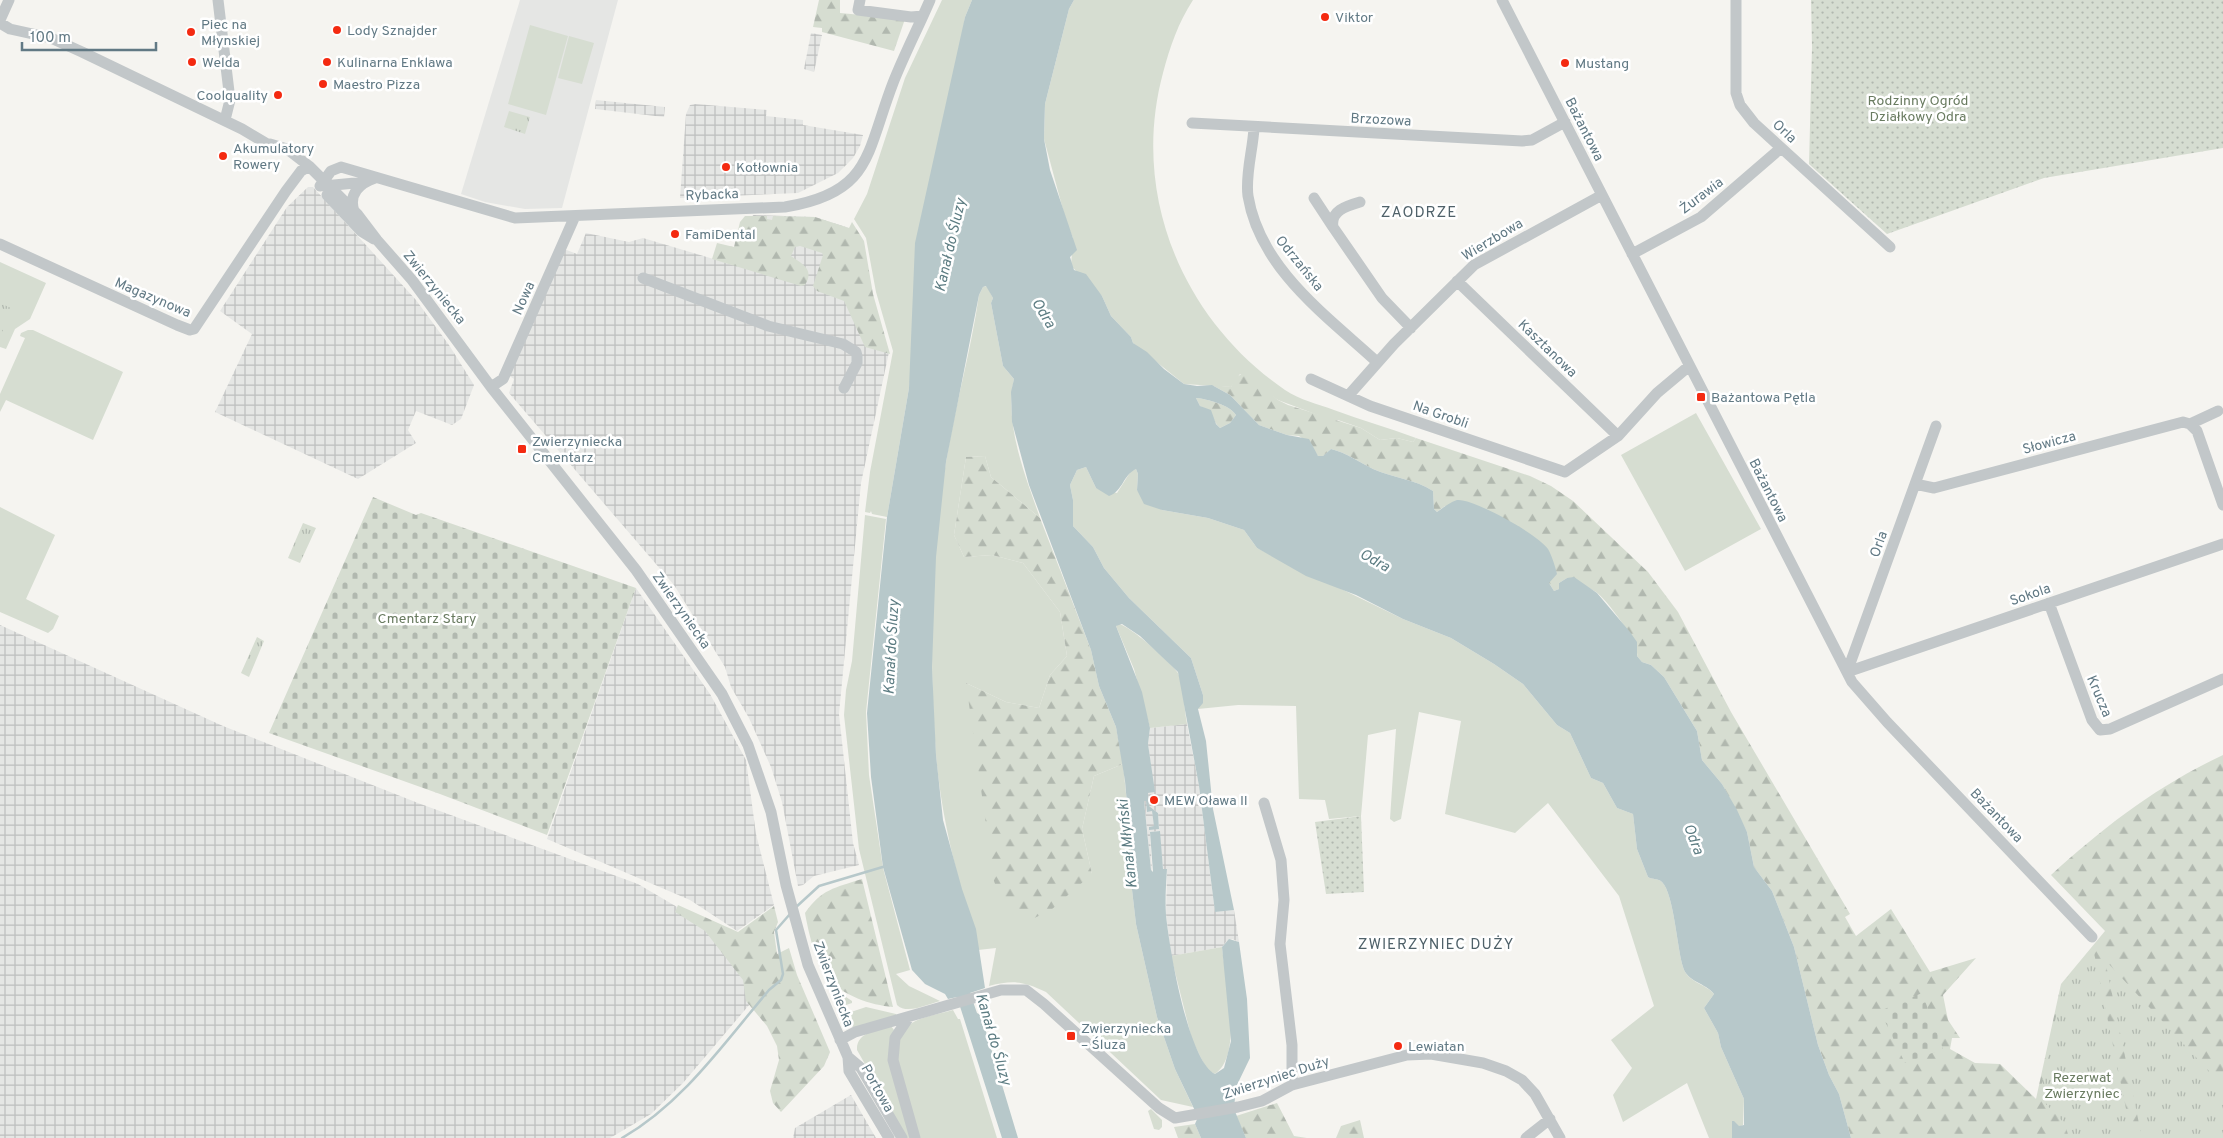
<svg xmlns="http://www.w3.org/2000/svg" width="2223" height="1138" viewBox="0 0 2223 1138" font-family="Overpass,sans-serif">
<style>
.built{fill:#e5e6e4}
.industrial{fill:url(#industrial-grid)}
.grass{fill:#d6ddd1}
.forest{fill:url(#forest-firs)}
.cemetery{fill:url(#cemetery-stones)}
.park{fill:url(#park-tufts)}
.garden{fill:url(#garden-dots)}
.water{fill:#b7c8ca;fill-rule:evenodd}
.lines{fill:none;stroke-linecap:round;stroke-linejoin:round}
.stream{stroke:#b7c8ca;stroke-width:2.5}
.minor{stroke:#c2c7c9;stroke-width:11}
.poi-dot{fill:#f42a11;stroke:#fff;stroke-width:2}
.labels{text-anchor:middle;stroke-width:5;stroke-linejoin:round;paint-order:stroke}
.poi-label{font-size:14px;fill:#617984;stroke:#fff;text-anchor:start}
.park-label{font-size:14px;fill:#697b60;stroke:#fff}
.street-label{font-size:14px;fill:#617984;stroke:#fff}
.neighbourhood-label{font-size:15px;letter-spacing:1px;fill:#4f6169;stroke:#fff}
.water-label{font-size:15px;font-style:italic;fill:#5c7c82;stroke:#fff}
</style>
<defs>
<pattern id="industrial-grid" width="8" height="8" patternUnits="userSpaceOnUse" patternTransform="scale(1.25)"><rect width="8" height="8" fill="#e5e6e4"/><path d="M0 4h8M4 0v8" fill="none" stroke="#bdbfbe"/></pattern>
<pattern id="forest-firs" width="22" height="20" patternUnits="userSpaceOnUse" patternTransform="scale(1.25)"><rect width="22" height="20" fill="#d6ddd1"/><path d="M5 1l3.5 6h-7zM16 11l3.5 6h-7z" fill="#b1b8af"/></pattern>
<pattern id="cemetery-stones" width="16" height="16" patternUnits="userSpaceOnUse" patternTransform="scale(1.25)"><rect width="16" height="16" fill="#d6ddd1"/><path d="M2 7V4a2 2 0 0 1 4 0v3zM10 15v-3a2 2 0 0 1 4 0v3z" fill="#b1b8af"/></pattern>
<pattern id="park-tufts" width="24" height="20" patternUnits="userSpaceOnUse" patternTransform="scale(1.25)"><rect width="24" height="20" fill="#d6ddd1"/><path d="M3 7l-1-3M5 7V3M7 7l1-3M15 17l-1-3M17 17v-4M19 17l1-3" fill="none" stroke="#b1b8af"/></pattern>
<pattern id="garden-dots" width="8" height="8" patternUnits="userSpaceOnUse" patternTransform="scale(1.25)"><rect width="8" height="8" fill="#d6ddd1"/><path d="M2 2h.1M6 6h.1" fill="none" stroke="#b1b8af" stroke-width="1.8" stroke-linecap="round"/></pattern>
</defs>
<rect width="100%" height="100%" fill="#f5f4f0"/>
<!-- built -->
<path class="built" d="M520,0H618L562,208L525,209L485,202L461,194Z"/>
<!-- industrial -->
<path class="industrial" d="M811,33L822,35L814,72L804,69Z
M596,100L665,107L664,117L595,109Z
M696,104L767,110L766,116L803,120V125L863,135L860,146L853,158L838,173L798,193L680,198L686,114L690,105Z
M308,187H313L416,300L449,345L474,385L461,419L452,425L416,411L408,430L416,443L358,479L215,412L252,334L220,311L287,207Z
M753,215L815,217L849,228L889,352L861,483L839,714L853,843L859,865L814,876L803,885L798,886L782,802L771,767L749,718L731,687L725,667L674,585L509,393L514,379L508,375L564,249L577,254L586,233L629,242L643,238L737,266Z
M636,588L710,694L746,760L756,834L774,905L737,931L690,900L547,839Z
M0,625L223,726L418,803L638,884L706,924L761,991L683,1083L651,1114L610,1138H0Z
M1187,724L1199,786L1215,912L1234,910L1239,942L1232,939L1226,942L1222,947L1171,956L1166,914L1167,869H1163L1159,831L1150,832L1152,872L1151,870L1144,801H1146L1152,811L1155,826L1159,829L1158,813L1149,806L1148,793L1154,792L1148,744L1150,728Z
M851,1095L876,1138H793L795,1128Z"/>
<!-- grass -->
<path class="grass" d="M942,0H972L965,17L909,388L887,517L872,514L871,511L870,513L865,512L870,472L893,351L876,292L866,238L854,219L867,194L905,78Z
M1074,0H1193C1178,23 1170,47 1163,73C1130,195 1183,320 1285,390C1300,400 1318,404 1334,410C1361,420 1389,428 1416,438L1413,442L1397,438L1380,440L1361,428L1338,420H1331L1278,400L1240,374L1231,387L1184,384L1133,343L1131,337L1111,316L1102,296L1071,266L1073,238L1066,221L1044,139L1045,104L1069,9Z
M530,25L568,36L546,115L508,104Z
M569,36L594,43L582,84L558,78Z
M0,262L46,283L30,319L15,329L6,349L0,347Z
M987,286L993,298L991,303L1003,366L1014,379C1004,424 1025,475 1040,518L991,477L985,456L966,457L954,535L964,557L992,555L1023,563L1060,612L1067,656L1050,675L1039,708L1006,702L966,683L1092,874L1082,829L1094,776L1123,764L1134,872L1127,873L1131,881L1136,924L1157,1017L1175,1069L1193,1107L1161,1100L1046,992C1023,981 1013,980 989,986L996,948L978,950C976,927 967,909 961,888C949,844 940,801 936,755C929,660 930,556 946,462C955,406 971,351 979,295L983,287Z
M28,330H33L123,372L93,440L6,400L0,412V394L25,338L20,336L21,333Z
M1696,413L1761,529L1685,571L1621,455Z
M1086,467L1096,488L1117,493L1131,471L1136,469L1138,474L1137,490L1162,510L1208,518L1244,530L1257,548L1403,619L1451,638L1494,664L1523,684L1557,725L1570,733L1591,778L1603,783L1617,808L1633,814L1637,849L1648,877C1653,880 1658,878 1662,882C1674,894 1677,948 1683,967C1687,982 1706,984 1714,994L1704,1008L1718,1033L1721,1047L1744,1099L1743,1125L1739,1127L1732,1122V1138H1709L1687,1083L1623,1122L1613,1095L1632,1068L1611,1040L1654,1006L1619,896L1548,803L1515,833L1445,814L1461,721L1419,712L1401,819L1394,822L1390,819L1396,729L1368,735L1361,816L1329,819L1325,800L1299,799L1296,706L1238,705L1198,709L1203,695L1191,658L1129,598L1104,568L1093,547L1073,526V500L1070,485L1077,470Z
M0,507L55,535L26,599L59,616L53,629L48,633L0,612Z
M865,515L886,519L866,712L869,775L883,868L910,970L896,974L909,986L940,1001C928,1004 907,1015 897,1005L859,849L844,715L846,690L852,661Z
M1118,624C1127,623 1173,664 1178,673C1184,687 1184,708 1187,724L1150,728L1134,669L1116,626Z
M1222,947C1225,979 1244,1054 1215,1074L1207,1070L1192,1040L1171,956Z
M834,989L852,1001V1003L840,1007Z
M866,1007L896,1014L897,1016L855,1028L841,1020L839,1016Z
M953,1010L958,1019H960L997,1138H919C911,1111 879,1042 912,1023C923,1016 940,1014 953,1010Z
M891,1026L894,1030L889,1046L912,1138H907L857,1050C856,1032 878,1030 891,1026Z
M1151,1109L1162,1120V1127L1159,1130L1154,1129L1148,1111Z"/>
<!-- forest -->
<path class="forest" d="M819,0H840V13L905,19L894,51L822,32V28L813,27Z
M745,216H767V219L772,220L773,216L815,217L849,228L852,222L864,241L873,294L890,354L865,347L844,301L817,291L813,286L823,255L822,253L800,246L795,247L791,256C802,264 815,269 805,285L801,286L712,259L717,243L734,247L740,222Z
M1245,372L1278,400L1288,405L1361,428L1380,440L1397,438L1413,442L1416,438L1530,476L1551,486L1573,501L1648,572L1678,612L1731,712L1850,914L1845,917L1856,936L1891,909L1930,972L1976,958L1943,995L1948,1020L1960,1038H1952L1950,1049L1975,1063L2000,1064L2036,1099L2061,984L2105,931L2051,875C2105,826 2157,786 2223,755V1138H1851L1839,1094L1829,1075L1818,1045L1794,947L1772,891L1754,867L1747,832L1722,784L1702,760L1697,731L1664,677L1651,665L1642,662L1637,656C1640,643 1607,600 1596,592C1587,586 1576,583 1567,578L1559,583V589L1554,591L1549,583L1445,506L1437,512L1434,509L1433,491C1415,479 1393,478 1373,469C1359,462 1347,453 1331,449L1323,456H1318L1314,451L1312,445L1299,436L1287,435L1259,425L1230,395L1212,385L1231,387L1235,378Z
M1196,398C1207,399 1230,405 1236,415L1230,423L1220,428C1209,417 1218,416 1200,406Z
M985,456L991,477L1040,518L1091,650L1099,686L1116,727L1123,764L1094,776L1082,829L1092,874L1051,910L1024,923L999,895L994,881L966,683L1006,702L1039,708L1050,675L1067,656L1060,612L1023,563L992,555L964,557L954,535L966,457Z
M862,879L893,1007C870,1005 844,996 827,978C816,966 808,930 805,913C822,889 834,888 862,879Z
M678,905L738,932L774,906L778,922L774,932L777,954L789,948L797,975L830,1052L824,1066L781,1112L773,1103L770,1091L779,1060L777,1046L767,1026L746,1001L743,980L705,931L675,912Z
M1277,1103L1294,1136L1307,1138H1246L1236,1116Z
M1360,1120L1364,1138H1336L1341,1126Z
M1195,1124L1201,1138H1178L1174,1127Z"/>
<!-- cemetery -->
<path class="cemetery" d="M373,497L416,515L421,513L636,588L547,835L440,794L269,733Z
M1922,993L1943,1049L1905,1063L1880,1011Z"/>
<!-- park -->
<path class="park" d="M509,111L530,117L525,134L504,127Z
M0,303L13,309L2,332L0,331Z
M303,523L316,528L300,563L288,558Z
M257,637L264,641L249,677L241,673Z
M2093,948L2132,1138H2069L2065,1124L2039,1097L2063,983Z
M2105,960L2223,1086V1138H2142Z"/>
<!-- garden -->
<path class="garden" d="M1811,0H2223V148L2044,178L1887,234L1809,164L1812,47Z
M1361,816L1364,892L1326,894L1315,822Z"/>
<!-- water -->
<path class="water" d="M972,0H1074L1069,9L1045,104L1044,139L1050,170L1077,250L1070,257L1074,270L1086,274L1102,296L1111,316L1131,337L1133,343L1147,352L1164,369L1184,384L1197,386L1212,385L1230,395L1259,425L1287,435L1309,439L1318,456H1323L1331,449C1347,453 1359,462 1373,469C1393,478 1415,479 1433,491L1434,509L1437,512C1443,508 1450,502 1457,500C1473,498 1539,535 1548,549C1552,556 1555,566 1557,574L1549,583L1554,591L1559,589V583L1567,578L1574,577L1597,593L1630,632L1637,642V656L1642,662L1651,665L1664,677L1697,731L1702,760L1722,784L1737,810L1747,832L1754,867L1772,891L1794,947L1818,1045L1829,1075L1839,1094L1851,1138H1732V1121H1734L1739,1126L1744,1125V1099L1721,1047L1718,1033L1704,1008L1714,994C1706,983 1687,982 1683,967C1677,948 1674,894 1662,882C1658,878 1653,880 1648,877L1637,849L1633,814L1617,808L1603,783L1591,778L1570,733L1557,725L1523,684L1494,664L1451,638L1403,619L1356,595L1306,576L1257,548L1244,530L1208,518L1162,510L1144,504L1137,490L1138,474L1136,469C1123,475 1123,491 1109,496L1096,488L1086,467L1077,470L1070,485L1073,500V526L1093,547L1104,568L1129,598L1191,658L1203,695V703L1198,709L1206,741L1213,809L1234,910L1215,912L1199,786L1178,672L1140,636L1122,624L1116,626L1142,692L1150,728L1148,744L1155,792L1148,793L1149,806L1158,813L1159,829L1149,830V827L1154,826L1152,811L1147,812L1146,801H1144L1151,870L1153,872L1150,832L1160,831L1163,869H1167C1166,884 1165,900 1166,915C1169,946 1188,1061 1215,1074L1224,1068L1231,1041L1222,947L1229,939L1239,942L1247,999L1250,1058L1236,1087L1234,1109L1246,1138H1201L1195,1124L1198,1117L1175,1069L1157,1017L1136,924L1131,881L1126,874L1133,872L1125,781L1116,727L1099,686L1091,650L1029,485L1012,422L1011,392L1014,379L1003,366L991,303L993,298L986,286L983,287L979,295L946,462L936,557L932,667L936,755L943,820L962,889L976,929L985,988L970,993L977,1013L981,1015L1018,1138H1002L957,997L948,999L945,994L925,984L912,970L883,867L871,777L867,713L887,517L909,388L915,243L965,17ZM1196,398C1207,399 1230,405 1236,415L1230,423L1220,428L1216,424L1211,410L1200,406Z"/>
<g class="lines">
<!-- stream -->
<path class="stream" d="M795,908L819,886L886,866
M622,1138C683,1103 724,1043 769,990L781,980L783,974L776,930L790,914"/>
<!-- minor -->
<path class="minor" d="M218,0L230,100L225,120
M860,0L858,10L911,17L923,16
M1502,0L1852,682L1887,722L2092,937
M1736,0V93L1740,105L1754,123L1890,247
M0,20L9,0
M0,23L10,29L51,38L82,52L242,129L274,148
M1192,123L1522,141L1532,140L1565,122
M1254,128C1253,149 1245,175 1248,196C1260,269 1327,316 1377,362
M270,144L287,149L309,166L358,215L377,240L412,280L491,387L636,570L722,694L748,745L771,812L786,885L808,965L848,1057L849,1071L889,1138
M320,186L331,171L341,167L515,218L785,207C872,193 866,153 893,83C904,55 918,28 930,0
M324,186L365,182
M327,195L361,231L374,239
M1314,198L1333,227
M1360,202C1346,206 1330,211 1333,227L1382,298L1411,328
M354,211C348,194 360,183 375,178
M0,244L177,325L190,330L194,329L286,191L301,171L309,166
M1632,254L1701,217L1781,148
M643,278L768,326L843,344L856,352L857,356V363L844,388
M1457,281L1618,436
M1311,379L1370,406L1565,472L1618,436L1657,393L1688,367
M491,387L503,379L575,216
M1348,396L1394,344L1474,265L1602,195
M2190,424L2218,411
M1915,484L1934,488L2183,422L2190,424L2197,431L2223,505
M2049,603L2092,720L2100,730L2110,729L2223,679
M1847,672L2223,544
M1847,672L1936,426
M1264,803L1281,860L1284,900L1280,944L1292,1045V1085
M909,1017L895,1038L893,1060L915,1138
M840,1040L855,1032L1001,990H1026L1044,1004L1159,1108L1175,1118L1238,1107L1262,1101L1292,1085L1407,1055L1431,1054L1483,1063L1506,1071L1522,1080L1535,1094L1560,1138
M848,1057L861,1068L902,1138
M1526,1138L1550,1119"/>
</g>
<!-- markers -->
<g class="poi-dot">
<circle cx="1325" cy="17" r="5"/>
<circle cx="337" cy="30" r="5"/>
<circle cx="191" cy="32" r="5"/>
<circle cx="192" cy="62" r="5"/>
<circle cx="327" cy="62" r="5"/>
<circle cx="1565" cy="63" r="5"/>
<circle cx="323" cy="84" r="5"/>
<circle cx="278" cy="95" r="5"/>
<circle cx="223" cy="156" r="5"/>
<circle cx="726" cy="167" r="5"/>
<circle cx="675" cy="234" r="5"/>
<rect x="1696" y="392" width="10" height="10" rx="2.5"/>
<rect x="517" y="444" width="10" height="10" rx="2.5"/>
<circle cx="1154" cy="800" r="5"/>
<rect x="1066" y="1031" width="10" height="10" rx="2.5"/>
<circle cx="1398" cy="1046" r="5"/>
</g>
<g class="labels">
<!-- poi labels -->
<g class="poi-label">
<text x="1335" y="22">Viktor</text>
<text x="201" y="29">Piec na<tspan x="201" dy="16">Młynskiej</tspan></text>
<text x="347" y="35">Lody Sznajder</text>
<text x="202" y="67">Welda</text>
<text x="337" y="67">Kulinarna Enklawa</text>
<text x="1575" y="68">Mustang</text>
<text x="333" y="89">Maestro Pizza</text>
<text x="268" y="100" text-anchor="end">Coolquality</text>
<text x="233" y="153">Akumulatory<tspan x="233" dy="16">Rowery</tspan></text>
<text x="736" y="172">Kotłownia</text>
<text x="685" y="239">FamiDental</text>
<text x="1711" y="402">Bażantowa Pętla</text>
<text x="532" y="446">Zwierzyniecka<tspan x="532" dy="16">Cmentarz</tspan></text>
<text x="1164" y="805">MEW Oława II</text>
<text x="1081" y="1033">Zwierzyniecka<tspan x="1081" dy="16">– Śluza</tspan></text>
<text x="1408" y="1051">Lewiatan</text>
</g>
<!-- park labels -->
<g class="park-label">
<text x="1918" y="105">Rodzinny Ogród<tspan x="1918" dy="16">Działkowy Odra</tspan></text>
<text x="427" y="623">Cmentarz Stary</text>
<text x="2082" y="1082">Rezerwat<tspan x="2082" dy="16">Zwierzyniec</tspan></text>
</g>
<!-- street labels -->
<g class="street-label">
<text transform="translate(1381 119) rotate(3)" y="5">Brzozowa</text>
<text transform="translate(1585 129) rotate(63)" y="5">Bażantowa</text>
<text transform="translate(1785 131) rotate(43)" y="5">Orla</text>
<text transform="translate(712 194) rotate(-2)" y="5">Rybacka</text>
<text transform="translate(1701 195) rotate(-37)" y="5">Żurawia</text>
<text transform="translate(1492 239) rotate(-31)" y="5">Wierzbowa</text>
<text transform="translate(1300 263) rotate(51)" y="5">Odrzańska</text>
<text transform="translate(435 287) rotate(51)" y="5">Zwierzyniecka</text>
<text transform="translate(153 297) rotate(23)" y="5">Magazynowa</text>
<text transform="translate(523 298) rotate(-66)" y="5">Nowa</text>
<text transform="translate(1548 348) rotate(44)" y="5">Kasztanowa</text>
<text transform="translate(1441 414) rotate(19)" y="5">Na Grobli</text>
<text transform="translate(2049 442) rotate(-15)" y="5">Słowicza</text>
<text transform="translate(1769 490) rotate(63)" y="5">Bażantowa</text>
<text transform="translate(1878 544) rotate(-70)" y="5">Orla</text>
<text transform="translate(2030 594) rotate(-19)" y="5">Sokola</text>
<text transform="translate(682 610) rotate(55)" y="5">Zwierzyniecka</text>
<text transform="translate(2100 696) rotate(67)" y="5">Krucza</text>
<text transform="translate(1997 815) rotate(46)" y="5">Bażantowa</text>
<text transform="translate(834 984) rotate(69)" y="5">Zwierzyniecka</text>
<text transform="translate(1276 1077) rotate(-18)" y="5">Zwierzyniec Duży</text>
<text transform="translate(878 1088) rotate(61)" y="5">Portowa</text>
</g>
<!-- neighbourhood labels -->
<g class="neighbourhood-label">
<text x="1419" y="217">ZAODRZE</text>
<text x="1436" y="949">ZWIERZYNIEC DUŻY</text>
</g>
<!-- water labels -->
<g class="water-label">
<text transform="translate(950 245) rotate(-77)" y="5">Kanał do Śluzy</text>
<text transform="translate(1044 313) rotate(59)" y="5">Odra</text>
<text transform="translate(1375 560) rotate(29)" y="5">Odra</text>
<text transform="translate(891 647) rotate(-87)" y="5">Kanał do Śluzy</text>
<text transform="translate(1694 839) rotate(69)" y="5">Odra</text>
<text transform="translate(1127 844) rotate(-96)" y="5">Kanał Młyński</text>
<text transform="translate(994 1039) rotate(74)" y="5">Kanał do Śluzy</text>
</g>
</g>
<!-- scale -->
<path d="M22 42v8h134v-8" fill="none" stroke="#617984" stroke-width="2.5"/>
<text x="30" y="42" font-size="15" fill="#617984" stroke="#ffffff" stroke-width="4" paint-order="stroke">100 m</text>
</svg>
